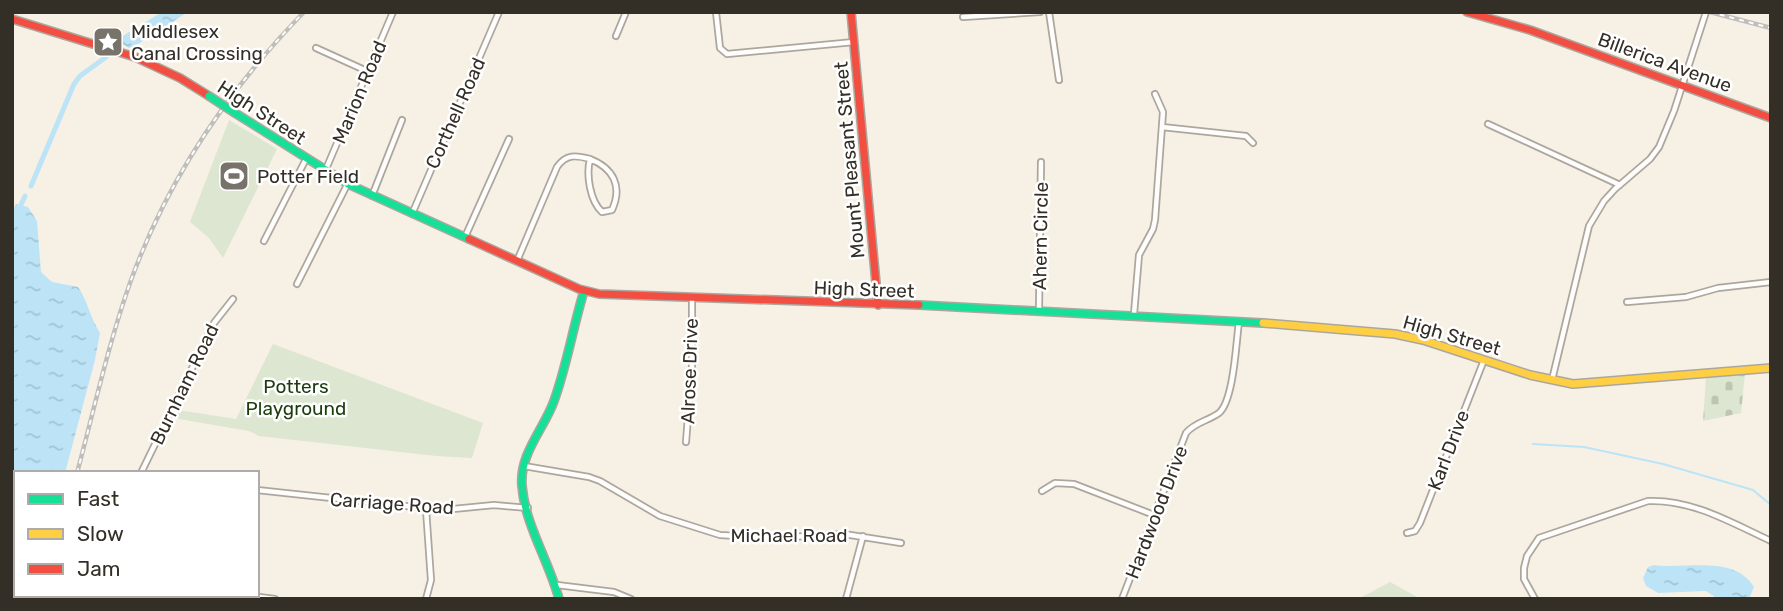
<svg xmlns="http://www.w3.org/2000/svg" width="1783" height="611" viewBox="0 0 1783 611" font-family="Rubik,sans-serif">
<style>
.green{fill:#dde6d0}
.cemetery{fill:url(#cemetery-stones)}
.water{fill:url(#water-ripples)}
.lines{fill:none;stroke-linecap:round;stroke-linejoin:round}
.stream{stroke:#bce4f6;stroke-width:2}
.canal{stroke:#bce4f6;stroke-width:5}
.street-casing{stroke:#aca79e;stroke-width:8}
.fast-casing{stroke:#aca79e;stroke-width:10}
.slow-casing{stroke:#aca79e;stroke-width:10}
.jam-casing{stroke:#aca79e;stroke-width:10}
.street{stroke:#fefdfb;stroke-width:4.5}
.fast{stroke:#16e098;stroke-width:7}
.slow{stroke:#ffcf43;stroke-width:7}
.jam{stroke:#f24e42;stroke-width:7}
.rail-casing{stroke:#bfbebb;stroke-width:4.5}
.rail{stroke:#fff;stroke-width:2;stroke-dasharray:5;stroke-linecap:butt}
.fast-bridge-casing{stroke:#aca79e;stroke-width:10;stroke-linecap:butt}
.fast-bridge{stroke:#16e098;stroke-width:7}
.labels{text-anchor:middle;stroke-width:5;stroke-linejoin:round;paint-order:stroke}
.poi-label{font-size:19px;fill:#332f27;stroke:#fff;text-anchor:start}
.street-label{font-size:19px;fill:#332f27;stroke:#fff}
.park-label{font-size:19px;fill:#1b3d0d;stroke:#fff}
</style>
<defs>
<pattern id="cemetery-stones" width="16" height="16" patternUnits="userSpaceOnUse" patternTransform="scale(1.75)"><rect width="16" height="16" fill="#dde6d0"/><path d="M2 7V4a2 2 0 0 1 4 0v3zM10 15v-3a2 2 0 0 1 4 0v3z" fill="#bec6b3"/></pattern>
<pattern id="water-ripples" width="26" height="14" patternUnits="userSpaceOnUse" patternTransform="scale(1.75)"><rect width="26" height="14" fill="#bce4f6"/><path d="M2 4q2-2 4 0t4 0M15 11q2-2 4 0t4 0" fill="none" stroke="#a2c4d3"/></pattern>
</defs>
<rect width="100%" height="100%" fill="#f7f1e5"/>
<!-- green -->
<path class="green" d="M229,120L277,149L223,258L209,238L190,222Z
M273,344L483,423L472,458L436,456L259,436L249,431L173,418L178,410L236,419Z
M1390,582L1421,599H1358Z"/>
<!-- cemetery -->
<path class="cemetery" d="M1745,373L1741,413L1703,421L1706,377Z"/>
<!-- water -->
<path class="water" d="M162,12H188L135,46L129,48L119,42L121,37Z
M16,204L28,207L37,221L41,272L52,282L78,287C88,301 90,318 100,333L95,360L65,473H16V500L12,498V211Z
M1654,565C1686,570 1733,554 1754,587L1749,599H1718L1706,591L1658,593L1646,586L1643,578L1648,567Z"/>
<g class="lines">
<!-- stream -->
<path class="stream" d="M1533,444L1584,447L1663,464L1753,490L1771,505"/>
<!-- canal -->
<path class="canal" d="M31,186L74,84L80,76L106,57
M19,209L25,196"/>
<!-- street casing -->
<g class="street-casing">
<path id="street" d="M716,12L720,48L727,54L854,42
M1049,12L1059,80
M963,17L1040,12
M616,36L626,12
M316,48L369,72
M1488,124L1620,185
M1162,127L1246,136L1253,143
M326,169L393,12
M372,196L402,120
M412,214L499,12
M465,237L509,139
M264,241L306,159
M517,261L557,167C566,154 576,155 590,159C586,175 590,201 602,212L612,210C623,186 613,168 590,159
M297,284L347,185
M1627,302L1686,297L1718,288L1771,282
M1039,309L1041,162
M1134,314L1139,255L1153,229L1155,220L1163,112L1155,94
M1552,380L1589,226L1604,201L1615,189L1650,159L1659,147L1674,111L1706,12
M686,442L692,366V299
M524,466L589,477L600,481L660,516L720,535L772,538L844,534L901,543
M141,473L214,323L233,299
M257,490L443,510L494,505L528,508
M1042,491L1055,483L1074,484L1154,515
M1407,533L1415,531L1420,523L1484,360
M557,585L614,592L631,599
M244,595L275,599
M107,599L108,595
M426,599L431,580L426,509
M846,599L863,536
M1122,599L1186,433C1195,422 1208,421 1219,413C1234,400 1236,342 1239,322
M1535,599L1524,579V568L1527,556L1539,538L1648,501C1692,499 1732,523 1771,541"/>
</g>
<!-- fast casing -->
<g class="fast-casing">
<path id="fast" d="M235,113L348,184L469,239
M919,305L1263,323
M559,599C549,561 525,525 522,486C519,454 544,429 554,401C567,365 573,327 584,291"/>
</g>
<!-- slow casing -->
<g class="slow-casing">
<path id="slow" d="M1263,323L1395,334L1423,340L1530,375L1573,384L1771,368"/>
</g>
<!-- jam casing -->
<g class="jam-casing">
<path id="jam" d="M851,12L878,305
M1467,12L1530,30L1771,118
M12,19L135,57L180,78L209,96
M469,239L579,289L599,294L919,305"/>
</g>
<!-- street -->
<use href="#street" class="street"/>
<!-- fast -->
<use href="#fast" class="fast"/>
<!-- slow -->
<use href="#slow" class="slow"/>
<!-- jam -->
<use href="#jam" class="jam"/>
<!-- rail casing -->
<g class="rail-casing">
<path id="rail" d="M1710,12L1771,28
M77,473C94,410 108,345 130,283C167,180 228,90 304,12
M38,599L39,595"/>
</g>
<!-- rail -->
<use href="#rail" class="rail"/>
<!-- fast-bridge casing -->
<g class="fast-bridge-casing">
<path id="fast-bridge" d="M209,96L235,113"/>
</g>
<!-- fast-bridge -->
<use href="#fast-bridge" class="fast-bridge"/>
</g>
<!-- icons -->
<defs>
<g id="sight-square" transform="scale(1.575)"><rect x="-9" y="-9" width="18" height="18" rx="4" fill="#78736a" stroke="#fff"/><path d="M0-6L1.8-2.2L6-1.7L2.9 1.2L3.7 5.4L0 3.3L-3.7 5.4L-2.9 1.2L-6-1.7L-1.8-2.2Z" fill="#fff"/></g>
<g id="stadium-square" transform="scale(1.575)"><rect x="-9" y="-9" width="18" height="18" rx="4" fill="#78736a" stroke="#fff"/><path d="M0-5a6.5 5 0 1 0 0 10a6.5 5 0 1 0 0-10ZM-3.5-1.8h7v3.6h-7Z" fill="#fff"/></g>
</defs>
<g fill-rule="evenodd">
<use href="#sight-square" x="108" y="42"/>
<use href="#stadium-square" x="234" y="176"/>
</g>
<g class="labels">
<!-- poi labels -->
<g class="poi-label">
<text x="131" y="38">Middlesex<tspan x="131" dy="22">Canal Crossing</tspan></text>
<text x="257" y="183">Potter Field</text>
</g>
<!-- street labels -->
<g class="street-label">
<text transform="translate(1665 62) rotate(20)" y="7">Billerica Avenue</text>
<text transform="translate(359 92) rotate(-67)" y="7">Marion Road</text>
<text transform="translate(262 112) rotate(33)" y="7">High Street</text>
<text transform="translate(455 113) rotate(-66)" y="7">Corthell Road</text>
<text transform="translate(849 160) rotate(-95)" y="7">Mount Pleasant Street</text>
<text transform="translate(1040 236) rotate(-89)" y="7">Ahern Circle</text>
<text transform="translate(864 289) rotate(2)" y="7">High Street</text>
<text transform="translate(1452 335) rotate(16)" y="7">High Street</text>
<text transform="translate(689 371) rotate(-88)" y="7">Alrose Drive</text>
<text transform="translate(184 384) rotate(-64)" y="7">Burnham Road</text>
<text transform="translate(1448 450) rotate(-69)" y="7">Karl Drive</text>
<text transform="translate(392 503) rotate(4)" y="7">Carriage Road</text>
<text transform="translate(1156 512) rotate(-69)" y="7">Hardwood Drive</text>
<text x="789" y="542">Michael Road</text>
</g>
<!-- park labels -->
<g class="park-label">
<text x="296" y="393">Potters<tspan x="296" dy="22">Playground</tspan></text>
</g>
</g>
<!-- border -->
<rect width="1783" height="611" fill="none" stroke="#332f27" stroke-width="28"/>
<!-- legend -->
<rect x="14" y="471" width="245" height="126" fill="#ffffff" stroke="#adaca9" stroke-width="2"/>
<rect x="28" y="494" width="35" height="10" fill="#16e098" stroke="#adaca9" stroke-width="2"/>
<text x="77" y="506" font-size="21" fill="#332f27">Fast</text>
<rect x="28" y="529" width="35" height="10" fill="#ffcf43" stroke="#adaca9" stroke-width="2"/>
<text x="77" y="541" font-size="21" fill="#332f27">Slow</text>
<rect x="28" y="564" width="35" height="10" fill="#f24e42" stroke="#adaca9" stroke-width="2"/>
<text x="77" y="576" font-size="21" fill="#332f27">Jam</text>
</svg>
